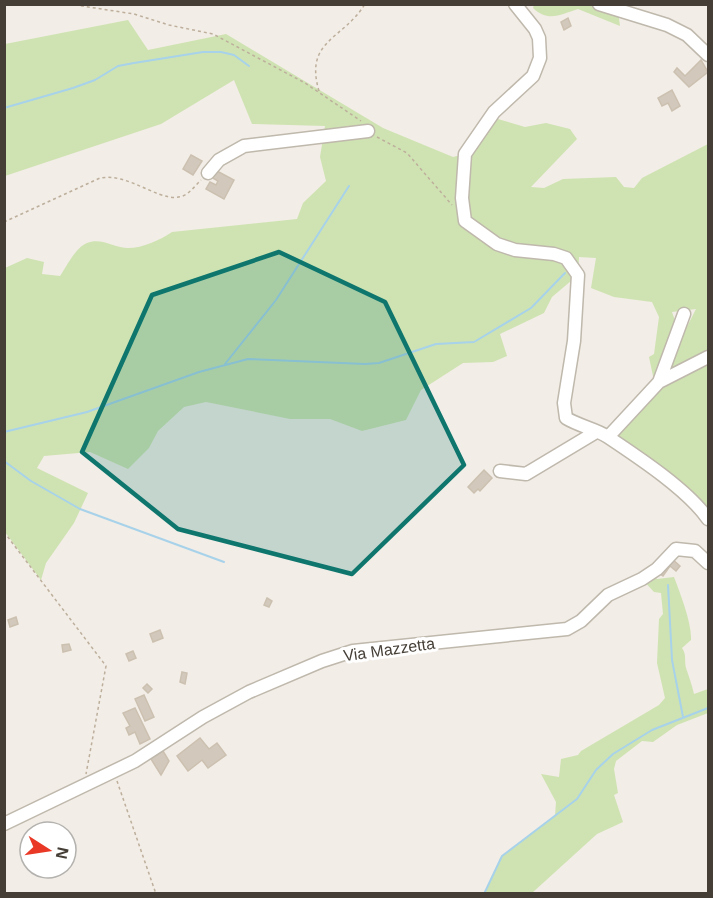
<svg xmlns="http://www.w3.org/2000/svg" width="713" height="898" viewBox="0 0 713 898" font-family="Helvetica,sans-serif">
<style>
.green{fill:#cfe3b2}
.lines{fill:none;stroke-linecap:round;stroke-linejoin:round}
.stream{stroke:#a7d2ea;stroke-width:2}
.building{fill:#d2c9bc;stroke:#ccc0b0;stroke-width:1.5}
.minor-casing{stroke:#bfb8ac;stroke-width:15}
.path{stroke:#bdaf9c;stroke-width:1.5;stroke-dasharray:3 3;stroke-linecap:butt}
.minor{stroke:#fff;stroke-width:12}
.marked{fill:#0f766e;fill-opacity:0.2;stroke:#0f766e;stroke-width:4.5;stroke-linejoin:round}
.labels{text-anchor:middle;stroke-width:6;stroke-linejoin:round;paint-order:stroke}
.street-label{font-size:16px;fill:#443e36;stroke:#fff}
</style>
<rect width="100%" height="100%" fill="#f2ede6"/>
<!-- green -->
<path class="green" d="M534,5H599L618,11L620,26L578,9C561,14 549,23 533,8Z
M128,20L148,50L226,34L383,128L453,157L465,154L491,117L525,127L546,123L570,129L577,139L531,187L544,188L563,179L616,177L624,187L634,188L642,178L708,144V508L702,510L608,437L659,382L696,309L672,312L679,332L662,374L653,376L649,357L654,354L659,317L652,302L614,297L591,288L596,258L579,257L578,275L552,297L544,313L500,334L507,356L493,362L463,363L421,390L406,420L362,431L330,419H290L206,402L184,407L158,431L149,448L128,469L90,452L44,456L37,468L88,493L74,523L46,563L41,580L5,532V268L27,258L44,262L42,274L60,276C67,266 75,248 87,243C101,237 115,248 128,248C143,248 160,240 172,232L297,219L303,203L326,181L320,157L325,126L252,124L234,80L161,124L5,176V44Z
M652,573L657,579L674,577C680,593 692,623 691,640L682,648C687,655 684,660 686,668C689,677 692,685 694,694L708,689V713L677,725L653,742L642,741L616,761L614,769L618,793L614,795L623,822L597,834L532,893L484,894L502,856L555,816L556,802L541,774L559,777L561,759L578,755L581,751L659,705L665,698L657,663L659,619L663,614L661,593L654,592L642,579Z"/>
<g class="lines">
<!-- stream -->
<path class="stream" d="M4,108L73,88L95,80L118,66L134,63L203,52H221L234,55L249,66
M225,364L276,300L349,186
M4,432L87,412L199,372L248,359L365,364L379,363L436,344L474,342L531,308L565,273
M4,461L31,481L80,509L224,562
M668,585L672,660L683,717
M484,894L502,856L577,799L596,770L613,754L652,730L708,708"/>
</g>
<!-- building -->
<path class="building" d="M568,18L571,26L564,30L561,22Z
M701,60L708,72L689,87L674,72L677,68L685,76Z
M672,90L680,106L672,111L668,103L662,106L658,98Z
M191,155L202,161L193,175L183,169Z
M215,170L234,180L224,199L206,189L210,182L216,185L218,181L211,177Z
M484,470L492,478L480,491L478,489L474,493L468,487Z
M671,558L680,566L676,571L670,566L663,576L659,573Z
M267,598L272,601L269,607L264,605Z
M16,617L18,624L10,627L8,620Z
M160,630L163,638L153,642L150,634Z
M69,644L71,650L63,652L62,645Z
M133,651L136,658L129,661L126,654Z
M182,672L187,673L185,684L180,682Z
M147,684L152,689L148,693L143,688Z
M144,695L154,717L145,721L135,699Z
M135,708L150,739L140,744L135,732L129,735L126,728L130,726L123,713Z
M200,738L209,749L217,743L226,755L208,768L202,760L188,771L177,756Z
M163,751L169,761L161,775L151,759Z"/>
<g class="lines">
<!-- minor casing -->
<g class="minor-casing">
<path id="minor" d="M515,4L535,29L539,38L540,58L533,76L494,112L465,154L462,198L465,221L497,244L515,250L554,254L566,258L578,275L574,341L564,403L566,418C579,426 596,429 608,437C638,457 688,490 708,519
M599,4L667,25L687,35L708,55
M208,173L219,160L244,146L368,131
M659,382L684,314
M608,437L659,382L708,357
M500,471L526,474L596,432
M4,824L135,761L203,717L249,692L322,661L353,651L567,629L581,621L608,595L642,579L657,569L676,549L695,551L708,563"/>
</g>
<!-- path -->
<path class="path" d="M69,4L134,14L169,25L213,34L305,83L361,121
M319,91C304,40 343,40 365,4
M377,137L407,153L452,205
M4,222L100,178C133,172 166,210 188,193C193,189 197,184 201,180
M4,532L106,666L86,774
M117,781L156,894"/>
<!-- minor -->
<use href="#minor" class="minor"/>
</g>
<!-- marked area -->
<path class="marked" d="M279,252L385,302L464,465L352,574L178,529L82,452L152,295Z"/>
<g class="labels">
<!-- street labels -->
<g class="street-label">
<text transform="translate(389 649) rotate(-8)" y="6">Via Mazzetta</text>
</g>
</g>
<!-- border -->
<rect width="713" height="898" fill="none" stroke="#443e36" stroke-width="12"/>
<!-- north arrow -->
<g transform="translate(48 850) rotate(102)"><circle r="28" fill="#ffffff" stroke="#b4b2af" stroke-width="1.5"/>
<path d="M0-4.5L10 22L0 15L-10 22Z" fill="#e93926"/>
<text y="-9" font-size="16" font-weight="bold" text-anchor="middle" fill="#443e36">N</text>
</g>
</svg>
